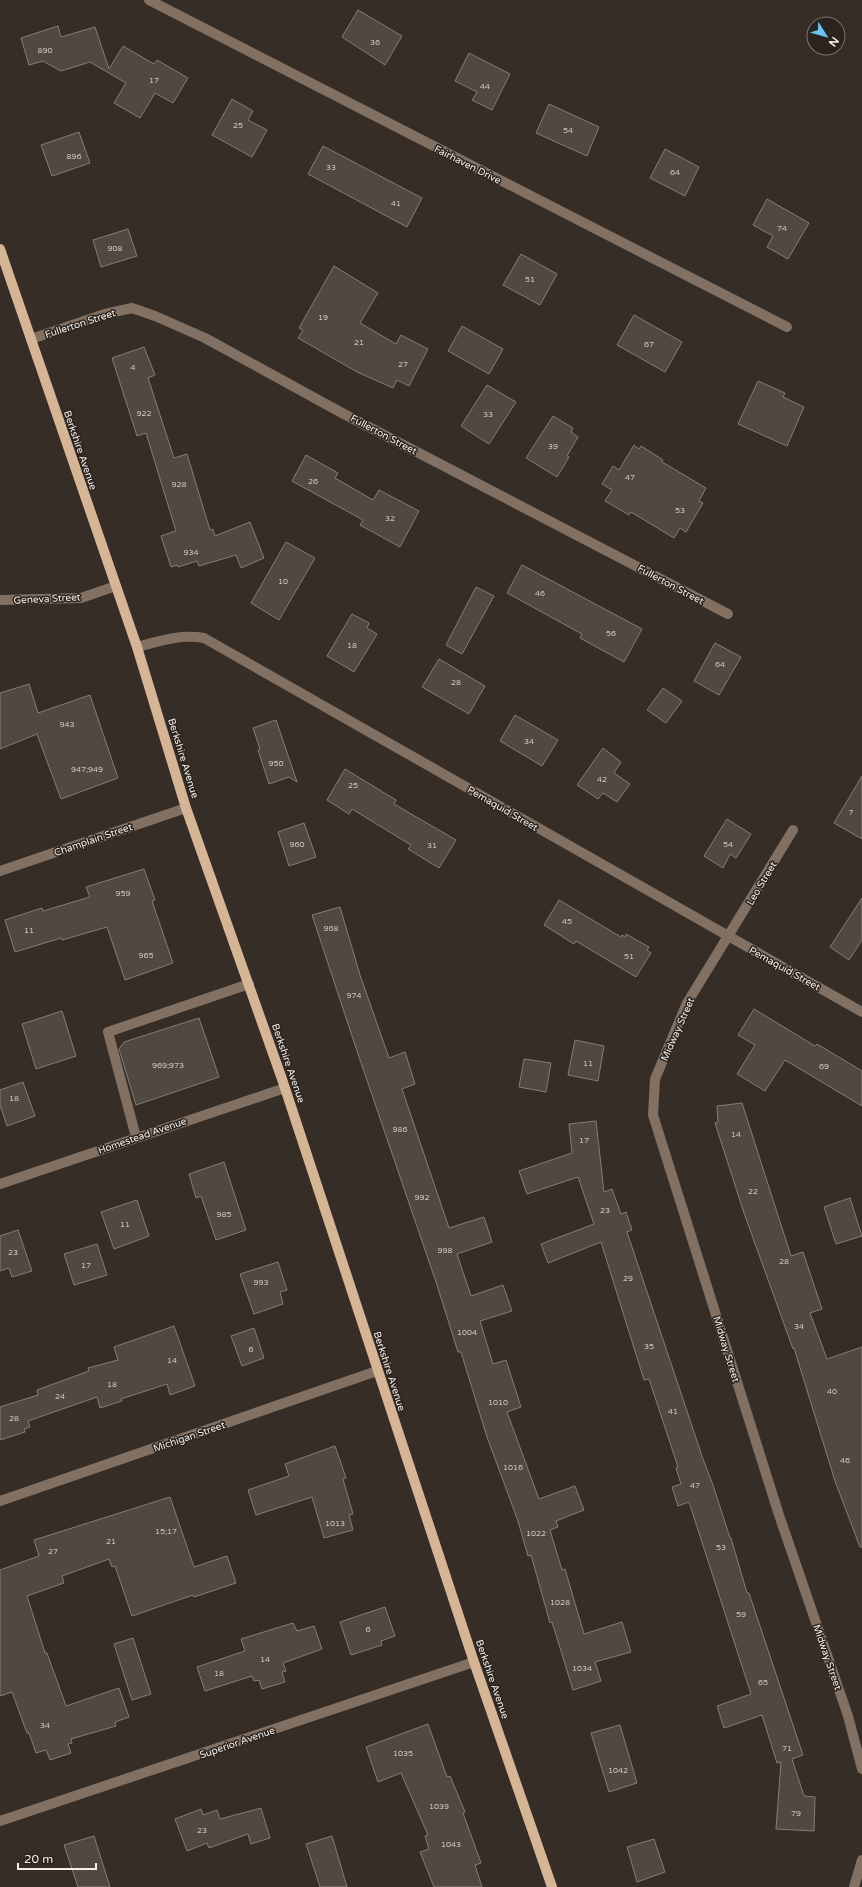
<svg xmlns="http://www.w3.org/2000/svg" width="862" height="1887" viewBox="0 0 862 1887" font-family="'Varela Round',sans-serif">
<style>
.building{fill:#514841;stroke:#867d75}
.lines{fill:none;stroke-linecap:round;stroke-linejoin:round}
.minor{stroke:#827163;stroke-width:10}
.major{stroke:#d6b496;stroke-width:10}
.labels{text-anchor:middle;stroke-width:3;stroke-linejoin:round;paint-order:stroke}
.number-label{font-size:8px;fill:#cbc4c0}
.street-label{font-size:10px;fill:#f4eeea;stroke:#2b231d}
</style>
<rect width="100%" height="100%" fill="#352d26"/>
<!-- building -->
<path class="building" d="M358,10L402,36L385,65L342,37Z
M58,26L61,37L95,27L109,69L123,46L154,64L157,60L188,78L173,103L155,93L140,118L114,103L126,83L90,62L61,71L43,61L29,65L21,38Z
M469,53L510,74L492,110L472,100L477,92L455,81Z
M232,99L253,111L248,120L267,130L252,157L212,135Z
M549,104L599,127L587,156L536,133Z
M79,132L90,163L52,176L41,145Z
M323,146L422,198L407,227L308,174Z
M665,149L699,167L685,196L650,178Z
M767,199L809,223L788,259L767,247L773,236L753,225Z
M128,229L137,256L101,267L93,240Z
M521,254L557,274L540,305L503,285Z
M334,266L378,293L360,323L396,344L401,335L428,349L409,386L397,380L393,388L357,372L298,338L303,330L299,328Z
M634,315L682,342L665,372L617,345Z
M462,326L503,349L489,374L448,351Z
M144,347L155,375L148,378L174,458L187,454L210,530L213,529L215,536L250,522L264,558L241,568L236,555L199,566L197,561L178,567L177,565L171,567L161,536L176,531L146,433L137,436L112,358Z
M758,381L785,393L783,397L804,407L787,446L738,424Z
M487,385L516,402L489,444L461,426Z
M553,416L573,428L571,432L578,437L567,456L569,457L557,477L526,458Z
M634,445L639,449L641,446L663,460L662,462L706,488L699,501L703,503L686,532L680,528L674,538L631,512L629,515L605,501L612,490L602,484L613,466L619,470Z
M306,455L338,473L335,478L373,500L379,490L419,511L400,547L360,525L363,520L292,481Z
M286,542L315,558L279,620L251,603Z
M522,565L642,629L624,662L580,638L582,634L507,593Z
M476,587L494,596L462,654L446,645Z
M352,614L369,623L367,628L377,634L354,672L327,656Z
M715,643L741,657L719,695L694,681Z
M439,659L485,686L469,714L422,687Z
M29,684L38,713L90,695L118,778L61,799L37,734L0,749V693Z
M663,688L682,701L666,723L647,710Z
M515,715L558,740L542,766L500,741Z
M276,720L297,782L289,777L269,784L258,750L260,749L253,728Z
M603,748L621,762L614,773L630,784L617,802L603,793L598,799L577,785Z
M345,769L396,800L394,804L456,840L439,868L408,849L411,845L352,809L349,814L327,800Z
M862,776V839L834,823Z
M727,819L751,834L736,858L730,854L723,868L704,856Z
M304,823L316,857L289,866L278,832Z
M144,869L155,900L152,901L173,963L125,980L107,927L62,940L61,938L15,952L5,920L42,908L43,911L90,897L86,887Z
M862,898V940L849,960L830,947Z
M559,900L621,937L622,935L625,937L626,934L649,947L647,950L651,953L636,977L576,941L574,944L544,925Z
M340,907L360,975L389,1058L405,1052L415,1084L402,1089L449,1228L484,1217L492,1242L457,1254L471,1296L503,1285L512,1311L480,1321L493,1364L506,1360L521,1407L507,1412L539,1499L575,1486L584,1510L556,1521L558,1527L550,1530L562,1570L565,1569L584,1634L622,1622L631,1652L595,1662L601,1681L573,1690L552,1622L550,1623L531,1555L528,1556L518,1521L487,1437L461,1352H458L437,1285L357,1051L312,915Z
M754,1009L815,1046L817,1044L862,1071V1106L785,1060L765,1091L737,1074L755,1045L738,1035Z
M62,1011L76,1056L36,1069L22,1024Z
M199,1018L219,1077L136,1105L119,1049L124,1042Z
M575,1040L604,1046L598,1081L568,1075Z
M524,1059L551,1063L546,1092L519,1087Z
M23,1082L35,1116L7,1126L0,1105V1090Z
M742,1103L791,1256L803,1252L822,1309L810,1313L827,1359L862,1347V1547H860L835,1481L794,1348L793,1349L744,1213L715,1123L718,1122L717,1106Z
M596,1121L604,1192L612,1189L621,1214L626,1212L632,1230L627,1232L703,1459L713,1485L730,1538H731L747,1593H749L803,1755L792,1759L804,1796L815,1797L814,1831L776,1829L781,1762L777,1763L762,1715L724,1728L717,1706L751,1694L689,1502L678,1506L672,1487L681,1484L676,1468L678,1467L649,1379L644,1380L601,1242L548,1263L541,1244L594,1224L578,1177L527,1194L519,1171L572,1153L569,1124Z
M224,1162L246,1230L216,1240L201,1196L196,1198L189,1174Z
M850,1198L862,1236L836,1244L824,1207Z
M137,1200L149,1236L114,1249L101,1212Z
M18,1230L32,1271L12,1277L9,1268L0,1271V1236Z
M97,1244L107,1275L74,1285L64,1254Z
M278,1262L287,1290L280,1292L283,1304L254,1314L240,1274Z
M174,1326L195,1386L170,1395L167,1384L121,1399L122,1401L100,1408L97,1397L28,1421L30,1427L24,1429L25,1432L0,1440V1407L38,1395L37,1390L89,1371L88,1368L118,1360L114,1347Z
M254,1328L264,1358L242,1366L231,1336Z
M335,1446L346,1478L343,1479L353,1514L349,1515L353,1530L324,1538L312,1497L256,1515L248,1490L289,1476L285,1464Z
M170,1497L194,1567L227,1556L236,1583L194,1597L193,1595L132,1616L115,1566L112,1567L109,1559L62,1576L64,1583L27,1596L45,1653H47L66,1706L119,1688L129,1717L115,1722L116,1726L71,1739L72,1743L68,1744L71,1753L50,1760L46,1750L36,1753L29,1733H27L12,1692L0,1696V1570L39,1556L34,1540Z
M385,1607L395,1636L381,1641L382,1645L351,1655L340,1622Z
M293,1623L297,1631L314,1626L322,1649L283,1663L286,1671L282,1672L285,1682L262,1689L259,1680L254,1681L252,1676L205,1691L197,1667L245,1651L241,1639Z
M133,1638L151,1694L132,1700L114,1644Z
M428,1724L447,1777L450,1776L465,1812L463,1813L481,1863L475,1865L482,1887H434L420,1852L429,1849L425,1836L428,1835L401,1773L378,1782L366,1747Z
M620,1725L637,1783L609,1792L591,1733Z
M261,1808L270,1838L251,1844L248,1834L209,1848L207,1843L187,1851L175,1819L201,1809L203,1815L217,1810L220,1819Z
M94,1836L110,1887H78L64,1845Z
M332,1836L347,1887H320L306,1844Z
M654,1839L665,1872L637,1882L627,1847Z"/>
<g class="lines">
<!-- minor -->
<path class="minor" d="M149,0L787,327
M31,339L105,314L132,308L155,316L205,338L342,413L728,614
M0,600L81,598L116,586
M137,647C160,641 180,634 204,638L862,1012
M793,830L687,1003L655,1079L653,1115L779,1515L848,1716L862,1769
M0,871L186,808
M136,1137L108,1032L249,984
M0,1184L285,1088
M0,1501L377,1371
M0,1821L474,1662
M854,1887L862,1860"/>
<!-- major -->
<path class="major" d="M0,249L137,647L186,808L282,1079L474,1662L552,1887"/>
</g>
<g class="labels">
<!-- number labels -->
<g class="number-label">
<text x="375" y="45">36</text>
<text x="45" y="53">890</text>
<text x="154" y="83">17</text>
<text x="485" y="89">44</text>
<text x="238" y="128">25</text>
<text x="568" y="133">54</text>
<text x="74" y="159">896</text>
<text x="331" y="170">33</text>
<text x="675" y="175">64</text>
<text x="396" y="206">41</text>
<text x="782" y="231">74</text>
<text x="115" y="251">908</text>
<text x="530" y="282">51</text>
<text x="323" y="320">19</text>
<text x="359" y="345">21</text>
<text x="649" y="347">67</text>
<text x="403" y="367">27</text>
<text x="133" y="370">4</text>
<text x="144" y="416">922</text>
<text x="488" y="417">33</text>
<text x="553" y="449">39</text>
<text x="630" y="480">47</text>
<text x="313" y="484">26</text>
<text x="179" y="487">928</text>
<text x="680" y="513">53</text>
<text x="390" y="521">32</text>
<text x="191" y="555">934</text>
<text x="283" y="584">10</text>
<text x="540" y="596">46</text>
<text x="611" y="636">56</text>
<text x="352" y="648">18</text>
<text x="720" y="667">64</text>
<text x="456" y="685">28</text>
<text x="67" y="727">943</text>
<text x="529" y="744">34</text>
<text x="276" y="766">950</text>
<text x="87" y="772">947;949</text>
<text x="602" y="782">42</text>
<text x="353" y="788">25</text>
<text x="851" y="815">7</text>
<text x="297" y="847">960</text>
<text x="728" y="847">54</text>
<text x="432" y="848">31</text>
<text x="123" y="896">959</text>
<text x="567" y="924">45</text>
<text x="331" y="931">968</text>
<text x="29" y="933">11</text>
<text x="146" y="958">965</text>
<text x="629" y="959">51</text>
<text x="354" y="998">974</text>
<text x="588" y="1066">11</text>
<text x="168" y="1068">969;973</text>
<text x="824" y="1069">69</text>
<text x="14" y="1101">18</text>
<text x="400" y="1132">986</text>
<text x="736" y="1137">14</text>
<text x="584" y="1143">17</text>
<text x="753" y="1194">22</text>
<text x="422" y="1200">992</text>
<text x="605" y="1213">23</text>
<text x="224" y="1217">985</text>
<text x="125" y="1227">11</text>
<text x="445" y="1253">998</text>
<text x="13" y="1255">23</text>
<text x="784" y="1264">28</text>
<text x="86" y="1268">17</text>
<text x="628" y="1281">29</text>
<text x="261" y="1285">993</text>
<text x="799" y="1329">34</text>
<text x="467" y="1335">1004</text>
<text x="649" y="1349">35</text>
<text x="251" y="1352">6</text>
<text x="172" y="1363">14</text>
<text x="112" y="1387">18</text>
<text x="832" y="1394">40</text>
<text x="60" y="1399">24</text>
<text x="498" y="1405">1010</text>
<text x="673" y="1414">41</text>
<text x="14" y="1421">28</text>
<text x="845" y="1463">46</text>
<text x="513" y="1470">1016</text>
<text x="695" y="1488">47</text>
<text x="335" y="1526">1013</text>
<text x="166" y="1534">15;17</text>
<text x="536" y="1536">1022</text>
<text x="111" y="1544">21</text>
<text x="721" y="1550">53</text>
<text x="53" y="1554">27</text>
<text x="560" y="1605">1028</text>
<text x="741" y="1617">59</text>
<text x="368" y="1632">6</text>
<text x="265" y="1662">14</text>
<text x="582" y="1671">1034</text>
<text x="219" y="1676">18</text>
<text x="763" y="1685">65</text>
<text x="45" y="1728">34</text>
<text x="787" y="1751">71</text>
<text x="403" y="1756">1035</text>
<text x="618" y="1773">1042</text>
<text x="439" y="1809">1039</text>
<text x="796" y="1816">79</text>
<text x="202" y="1833">23</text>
<text x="451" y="1847">1043</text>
</g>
<!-- street labels -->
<g class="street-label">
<text transform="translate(468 164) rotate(27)" y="4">Fairhaven Drive</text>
<text transform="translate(80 323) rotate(-18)" y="4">Fullerton Street</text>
<text transform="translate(384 434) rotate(28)" y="4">Fullerton Street</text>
<text transform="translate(81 450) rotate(71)" y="4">Berkshire Avenue</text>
<text transform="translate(671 584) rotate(28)" y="4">Fullerton Street</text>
<text transform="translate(47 598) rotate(-3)" y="4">Geneva Street</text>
<text transform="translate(184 758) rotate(73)" y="4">Berkshire Avenue</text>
<text transform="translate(503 808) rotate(30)" y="4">Pemaquid Street</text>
<text transform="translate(93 839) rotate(-19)" y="4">Champlain Street</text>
<text transform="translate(761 883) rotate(-59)" y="4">Leo Street</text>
<text transform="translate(785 968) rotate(29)" y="4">Pemaquid Street</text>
<text transform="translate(677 1029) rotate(-66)" y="4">Midway Street</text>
<text transform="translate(289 1063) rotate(71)" y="4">Berkshire Avenue</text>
<text transform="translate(142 1135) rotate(-19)" y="4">Homestead Avenue</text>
<text transform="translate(727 1349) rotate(73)" y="4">Midway Street</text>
<text transform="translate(390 1371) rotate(72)" y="4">Berkshire Avenue</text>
<text transform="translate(189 1436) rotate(-19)" y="4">Michigan Street</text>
<text transform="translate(828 1657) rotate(71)" y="4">Midway Street</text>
<text transform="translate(493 1679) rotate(71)" y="4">Berkshire Avenue</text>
<text transform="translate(237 1742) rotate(-19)" y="4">Superior Avenue</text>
</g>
</g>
<!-- north arrow -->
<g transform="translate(826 36) rotate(127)"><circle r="19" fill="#2b231d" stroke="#7b746f"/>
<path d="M0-3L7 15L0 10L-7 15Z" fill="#68c4f0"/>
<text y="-6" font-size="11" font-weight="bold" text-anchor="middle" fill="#f4eeea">N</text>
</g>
<!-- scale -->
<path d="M18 1863v6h78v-6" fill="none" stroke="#f4eeea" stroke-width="2"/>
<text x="24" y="1863" font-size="12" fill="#f4eeea" stroke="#2b231d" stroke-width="3" paint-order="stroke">20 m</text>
</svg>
